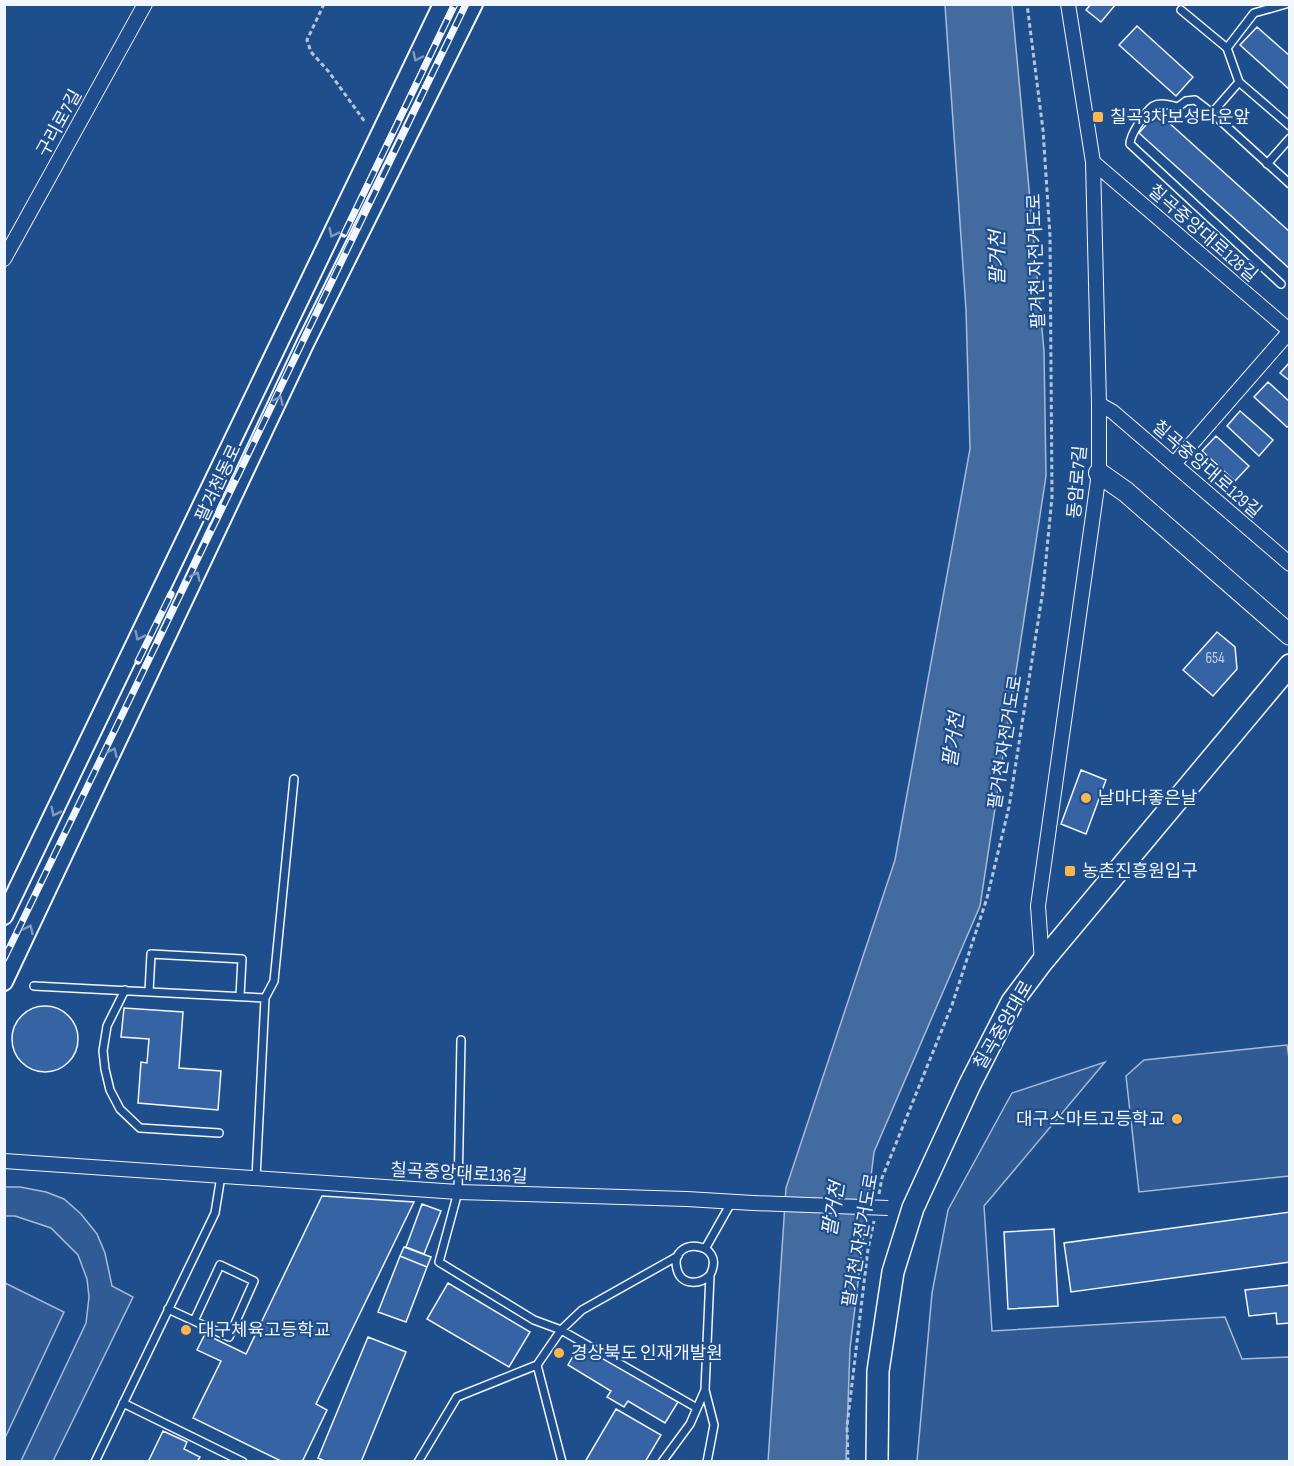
<svg xmlns="http://www.w3.org/2000/svg" width="1294" height="1466" viewBox="0 0 1294 1466" font-family="'Sofia Sans Condensed','Noto Sans KR',sans-serif">
<style>
.built{fill:#305b95;stroke:#a8bbd7;stroke-width:1.5}
.water{fill:#446ba0;stroke:#a8bbd7;stroke-width:1.5}
.building{fill:#3563a3;stroke:#f2f6ff;stroke-width:1.5}
.lines{fill:none;stroke-linecap:round;stroke-linejoin:round}
.service-casing{stroke:#f2f6ff;stroke-width:10}
.minor-casing{stroke:#f2f6ff;stroke-width:16}
.tertiary-casing{stroke:#f2f6ff;stroke-width:20}
.secondary-casing{stroke:#f2f6ff;stroke-width:22}
.primary-casing{stroke:#f2f6ff;stroke-width:24}
.path{stroke:#b3c4dc;stroke-width:3;stroke-dasharray:4.5 3;stroke-linecap:butt}
.service{stroke:#1f4e8c;stroke-width:7}
.minor{stroke:#1f4e8c;stroke-width:14}
.tertiary{stroke:#1f4e8c;stroke-width:16}
.secondary{stroke:#1f4e8c;stroke-width:20}
.primary{stroke:#1f4e8c;stroke-width:21}
.rail-casing{stroke:#f2f6ff;stroke-width:7}
.rail{stroke:#1f4e8c;stroke-width:4.5;stroke-dasharray:14;stroke-linecap:butt}
.minor-bridge-casing{stroke:#f2f6ff;stroke-width:16;stroke-linecap:butt}
.minor-bridge{stroke:#1f4e8c;stroke-width:14}
.oneway{stroke:#7e9ac0}
.poi-dot{fill:#ffb74d;stroke:#1f4e8c;stroke-width:2}
.labels{text-anchor:middle;stroke-width:4.5;stroke-linejoin:round;paint-order:stroke}
.number-label{font-size:15px;fill:#c3d1e8}
.poi-label{font-size:18px;fill:#f2f6ff;stroke:#1f4e8c;text-anchor:start}
.street-label{font-size:18px;fill:#f2f6ff;stroke:#1f4e8c}
.water-label{font-size:20px;font-style:italic;fill:#f2f6ff;stroke:#1f4e8c}
</style>
<rect width="100%" height="100%" fill="#1f4e8c"/>
<!-- built -->
<path class="built" d="M1287,1045L1290,1065L1289,1176L1139,1192L1126,1076L1144,1060Z
M1105,1062L984,1206L992,1331L1225,1317L1242,1359L1289,1357V1461H917L932,1293L948,1210L1012,1093Z
M4,1187H20L46,1192L64,1199L81,1214L97,1234L105,1253L112,1286L133,1297L53,1461H21L86,1323L89,1297L87,1279L78,1255L51,1228L15,1216H5Z
M5,1283L64,1312L5,1438Z"/>
<!-- water -->
<path class="water" d="M945,5H1012L1044,351L1046,476L980,906L874,1152L850,1348L846,1461L768,1462L786,1188L895,860L970,449L966,310Z"/>
<!-- building -->
<path class="building" d="M1091,4H1116L1101,22L1086,10Z
M1137,26L1193,77L1176,96L1119,45Z
M1257,27L1290,56V90L1240,45Z
M1157,112L1290,232V269L1139,133Z
M1290,362V381L1280,373Z
M1268,382L1290,402V425L1287,427L1254,397Z
M1240,411L1273,440L1259,456L1227,426Z
M1216,436L1249,466L1235,481L1202,451Z
M1217,632L1235,647L1237,669L1213,696L1183,670Z
M1081,770L1106,780L1086,834L1061,824Z
M12 1039a33 33 0 1 1 66 0a33 33 0 1 1-66 0Z
M124,1008L183,1012L179,1068L221,1071L218,1110L138,1103L141,1062L147,1063L149,1039L121,1037Z
M322,1196L414,1202L316,1404L327,1410L302,1462H283L193,1418L221,1361L197,1350L205,1334L246,1354Z
M422,1204L441,1211L424,1254L406,1247Z
M1290,1212V1262L1071,1292L1064,1243Z
M1054,1229L1058,1306L1008,1309L1004,1232Z
M404,1247L431,1257L427,1267L400,1256Z
M400,1256L427,1267L406,1322L378,1312Z
M448,1283L530,1332L509,1367L427,1319Z
M1290,1285V1323L1277,1324L1276,1313L1249,1316L1245,1290Z
M368,1337L406,1352L361,1462H327L318,1458Z
M580,1344L678,1402L665,1423L628,1401L624,1407L607,1397L611,1391L568,1365Z
M616,1409L661,1435L645,1462H589L586,1460Z
M163,1431L187,1442L184,1449L200,1457L197,1462H148Z"/>
<g class="lines">
<!-- service casing -->
<g class="service-casing">
<path id="service" d="M1286,4L1254,13L1227,48L1239,82L1212,113L1290,184
M1181,10L1227,48
M1239,82L1290,126
M1212,113L1195,100L1186,101L1178,107C1170,105 1160,102 1153,106C1145,112 1130,135 1130,144L1281,284
M1267,164L1290,138
M34,986L265,998L256,1178
M125,990L107,1026L103,1051L105,1069L110,1090L120,1109L140,1128L219,1133
M149,992L151,954L242,959L240,996
M265,998L274,981L294,779
M461,1040L458,1192L439,1262L534,1320L561,1330L697,1408
M705,1249L731,1203
M168,1309L229,1337L254,1281L220,1265L194,1321
M537,1365L562,1462
M123,1403L243,1462
M95,1462L215,1213L221,1176
M418,1462L457,1397L537,1365L561,1330L582,1310L678,1256
M662,1462L690,1424L705,1390
M707,1462L714,1425L705,1390L710,1275C728,1240 668,1236 677,1269C681,1286 700,1285 710,1275"/>
</g>
<!-- minor casing -->
<g class="minor-casing">
<path id="minor" d="M1093,162L1290,331
M4,259L145,4
M1099,404L1113,412L1290,564
M1174,464L1290,331
M1042,962L1038,906L1099,473V404L1093,162L1068,4
M4,1161L458,1192L687,1199L753,1203"/>
</g>
<!-- tertiary casing -->
<g class="tertiary-casing">
<path id="tertiary" d="M4,916L442,4
M4,982L305,344L474,4"/>
</g>
<!-- secondary casing -->
<g class="secondary-casing">
<path id="secondary" d="M1099,473L1126,492L1290,635"/>
</g>
<!-- primary casing -->
<g class="primary-casing">
<path id="primary" d="M877,1462L878,1371L893,1272L913,1208L970,1084L1012,1002L1042,962L1290,665"/>
</g>
<!-- path -->
<path class="path" d="M324,4L307,40L311,52L329,72L365,122
M879,1194L882,1178L952,1005L987,898L1009,807L1043,590L1052,497L1050,236L1043,130L1027,4
M848,1462L847,1426L868,1249L874,1221"/>
<!-- service -->
<use href="#service" class="service"/>
<!-- minor -->
<use href="#minor" class="minor"/>
<!-- tertiary -->
<use href="#tertiary" class="tertiary"/>
<!-- secondary -->
<use href="#secondary" class="secondary"/>
<!-- primary -->
<use href="#primary" class="primary"/>
<!-- rail casing -->
<g class="rail-casing">
<path id="rail" d="M344,234L455,4
M138,661L171,594
M4,959L466,4"/>
</g>
<!-- rail -->
<use href="#rail" class="rail"/>
<!-- minor-bridge casing -->
<g class="minor-bridge-casing">
<path id="minor-bridge" d="M753,1203L888,1208"/>
</g>
<!-- minor-bridge -->
<use href="#minor-bridge" class="minor-bridge"/>
</g>
<!-- one-way arrows -->
<defs><path id="oneway-chevron" d="M-2-3.5L2.5 0L-2 3.5" fill="none" stroke-width="1.6" stroke-linecap="round" stroke-linejoin="round" transform="scale(1.5)"/></defs>
<g class="oneway">
<use href="#oneway-chevron" transform="translate(417 57) rotate(115)"/>
<use href="#oneway-chevron" transform="translate(333 233) rotate(116)"/>
<use href="#oneway-chevron" transform="translate(279 400) rotate(-65)"/>
<use href="#oneway-chevron" transform="translate(196 576) rotate(-65)"/>
<use href="#oneway-chevron" transform="translate(139 636) rotate(116)"/>
<use href="#oneway-chevron" transform="translate(113 752) rotate(-65)"/>
<use href="#oneway-chevron" transform="translate(55 812) rotate(116)"/>
<use href="#oneway-chevron" transform="translate(29 929) rotate(-65)"/>
</g>
<!-- markers -->
<g class="poi-dot">
<rect x="1092" y="111" width="12" height="12" rx="3"/>
<circle cx="1086" cy="798" r="6"/>
<rect x="1064" y="865" width="12" height="12" rx="3"/>
<circle cx="1177" cy="1119" r="6"/>
<circle cx="186" cy="1330" r="6"/>
<circle cx="559" cy="1353" r="6"/>
</g>
<g class="labels">
<!-- number labels -->
<g class="number-label">
<text x="1215" y="663">654</text>
</g>
<!-- poi labels -->
<g class="poi-label">
<text x="1110" y="123">칠곡3차보성타운앞</text>
<text x="1098" y="804">날마다좋은날</text>
<text x="1082" y="877">농촌진흥원입구</text>
<text x="1165" y="1125" text-anchor="end">대구스마트고등학교</text>
<text x="198" y="1336">대구체육고등학교</text>
<text x="571" y="1359">경상북도 인재개발원</text>
</g>
<!-- street labels -->
<g class="street-label">
<text transform="translate(59 123) rotate(-61)" y="6">구리로7길</text>
<text transform="translate(1203 233) rotate(41)" y="6">칠곡중앙대로128길</text>
<text transform="translate(1036 261) rotate(-92)" y="6">팔거천 자전거도로</text>
<text transform="translate(1207 469) rotate(41)" y="6">칠곡중앙대로129길</text>
<text transform="translate(1077 482) rotate(-85)" y="6">동암로7길</text>
<text transform="translate(218 483) rotate(-65)" y="6">팔거천동로</text>
<text transform="translate(1005 742) rotate(-81)" y="6">팔거천 자전거도로</text>
<text transform="translate(1003 1025) rotate(-60)" y="6">칠곡중앙대로</text>
<text transform="translate(459 1173) rotate(3)" y="6">칠곡중앙대로136길</text>
<text transform="translate(860 1240) rotate(-80)" y="6">팔거천 자전거도로</text>
</g>
<!-- water labels -->
<g class="water-label">
<text transform="translate(997 258) rotate(-90)" y="7">팔거천</text>
<text transform="translate(953 740) rotate(-82)" y="7">팔거천</text>
<text transform="translate(833 1209) rotate(-81)" y="7">팔거천</text>
</g>
</g>
<!-- border -->
<rect width="1294" height="1466" fill="none" stroke="#f2f6ff" stroke-width="12"/>
</svg>
